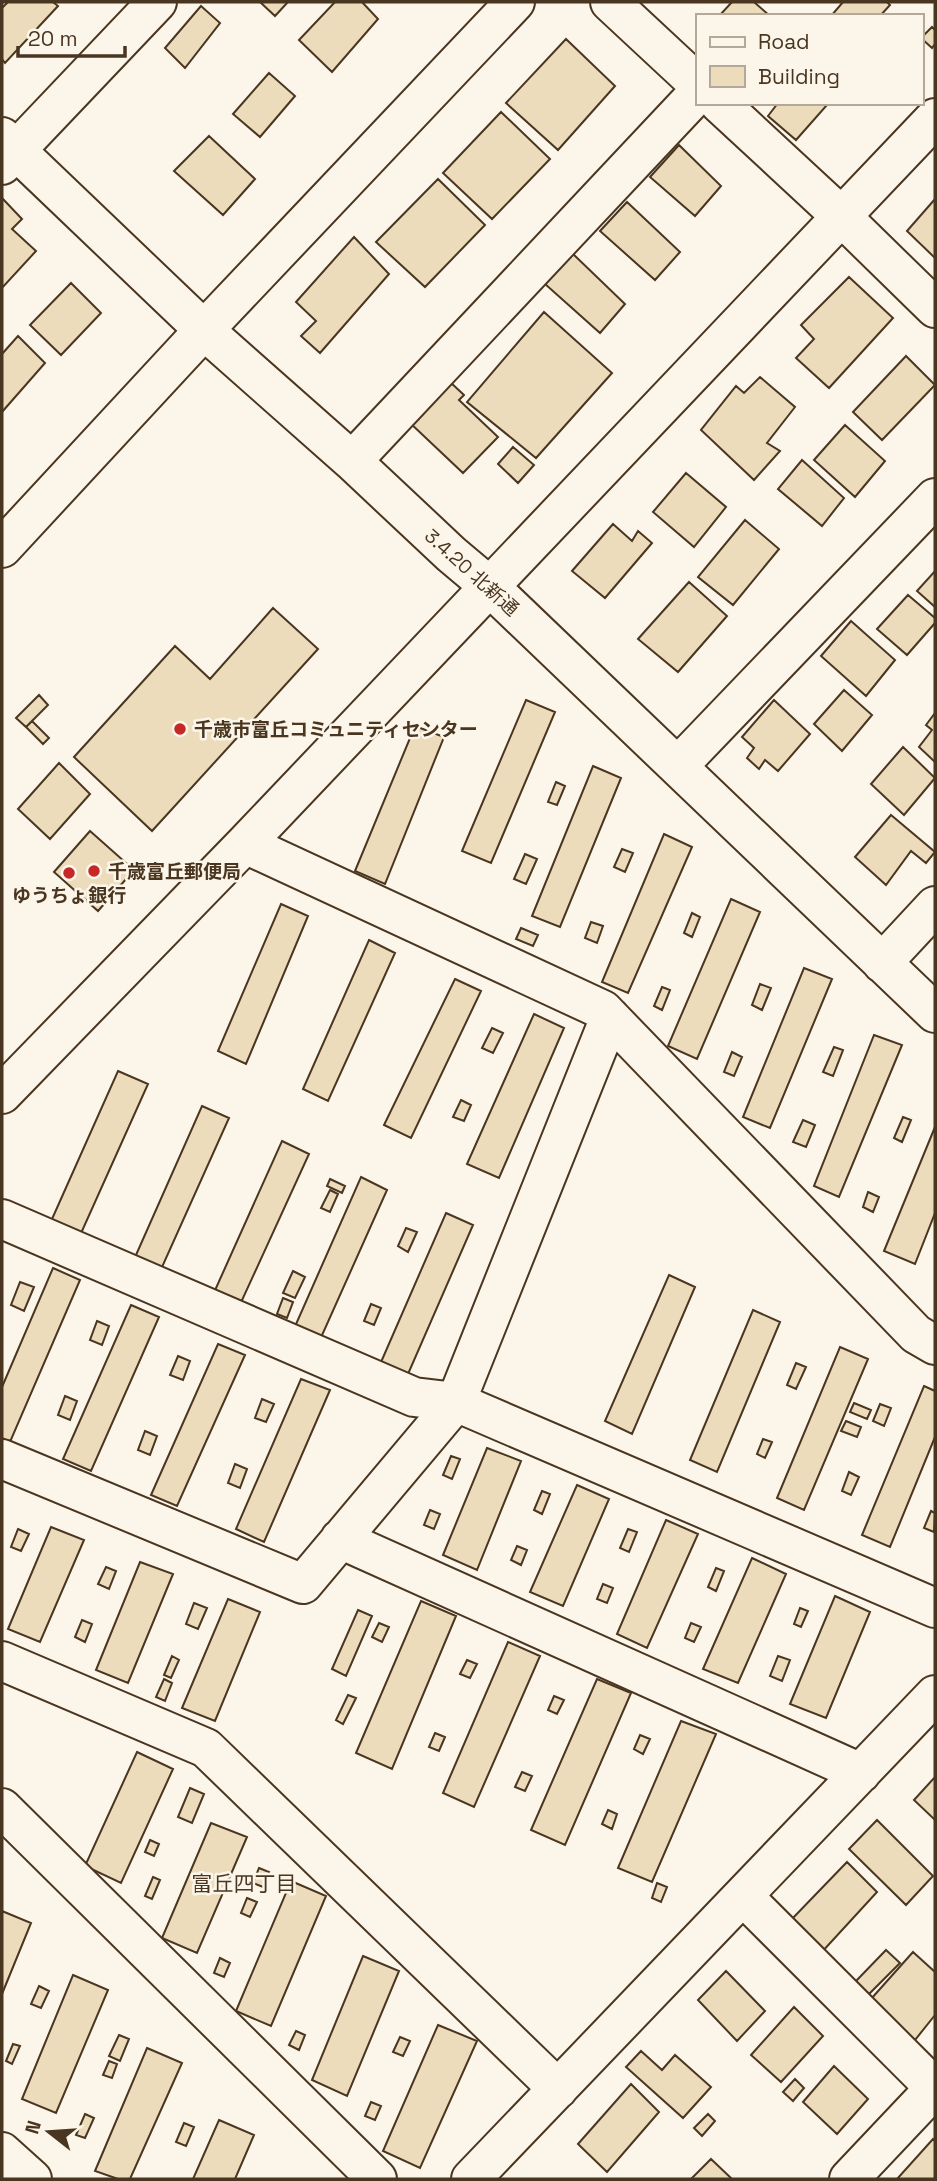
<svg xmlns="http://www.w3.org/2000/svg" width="937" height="2181" viewBox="0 0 937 2181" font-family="'Space Grotesk','Noto Sans JP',sans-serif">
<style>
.building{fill:#ecdcbc;stroke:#4a3520;stroke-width:2}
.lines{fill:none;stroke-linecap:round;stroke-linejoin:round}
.minor-casing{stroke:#4a3520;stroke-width:42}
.minor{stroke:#fbf6e9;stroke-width:38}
.poi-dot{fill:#c62828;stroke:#fbf6e9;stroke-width:2.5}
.labels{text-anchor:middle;stroke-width:5;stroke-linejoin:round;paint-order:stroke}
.street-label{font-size:19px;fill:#4a3520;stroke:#fbf6e9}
.poi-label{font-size:19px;font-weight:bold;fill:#4a3520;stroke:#fbf6e9;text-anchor:start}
.neighbourhood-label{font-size:21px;fill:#4a3520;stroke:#fbf6e9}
</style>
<rect width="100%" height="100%" fill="#fbf6e9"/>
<!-- building -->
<path class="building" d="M8,2H53L58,6L5,63L2,59V8Z
M260,2H288L275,16Z
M335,2H362L378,19L332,72L299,40Z
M732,2H754L770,16H719Z
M843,2H887L890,5L880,16H831Z
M201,6L220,23L185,68L165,48Z
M932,27L935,30V44L932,48L921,38Z
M566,39L615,86L558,150L506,103Z
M269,73L295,96L260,137L233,114Z
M778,103H824L827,105L796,140L768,116Z
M501,112L550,159L492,219L443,173Z
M209,136L255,179L223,215L174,171Z
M679,145L721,186L695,216L650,177Z
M438,179L485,225L425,287L376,242Z
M2,198L22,219L12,229L36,251L2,288Z
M935,199V258L907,231Z
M627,202L680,252L655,280L600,231Z
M354,237L389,274L320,353L301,336L316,321L296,302Z
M572,253L625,304L600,333L545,284Z
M849,277L893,318L829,388L796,358L814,339L801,325Z
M71,283L101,313L61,355L30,325Z
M544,312L612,373L536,458L467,402Z
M18,336L45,363L2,412V354Z
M906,356L935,385L882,440L853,412Z
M760,377L795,407L767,443L780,451L754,480L701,430L736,386L744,393Z
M449,381L464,395L459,400L498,437L463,473L409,422Z
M845,425L885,461L855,497L814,460Z
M513,447L534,465L518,483L498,464Z
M802,460L844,498L822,526L778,489Z
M686,473L726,507L694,547L653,512Z
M745,520L779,549L733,605L698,577Z
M613,524L632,541L638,531L652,543L605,598L572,571Z
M935,571V607L917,591Z
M689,582L727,616L678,672L638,639Z
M908,595L935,618V623L907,655L877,629Z
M273,608L318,649L152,831L74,757L175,646L210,679Z
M851,621L895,660L866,696L821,656Z
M844,690L872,715L842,751L814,724Z
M39,695L48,705L26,727L16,718Z
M526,700L555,712L491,863L462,851Z
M774,700L810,734L778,771L765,760L759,769L747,758L754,748L742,737Z
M935,713V762L919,747L932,730L926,725Z
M32,721L49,738L43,744L26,727Z
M415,726L444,737L385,884L355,871Z
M903,747L935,778L904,815L871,784Z
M59,763L90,794L50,839L18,809Z
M593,766L621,778L560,927L532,916Z
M556,782L565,786L557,805L548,802Z
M891,815L935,852L926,863L911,851L886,885L855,857Z
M90,831L134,870L98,911L54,872Z
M664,834L692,847L628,993L602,982Z
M622,849L633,853L625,872L614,867Z
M525,854L537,859L526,884L514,879Z
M731,899L760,912L697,1059L668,1046Z
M281,904L308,916L246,1064L218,1051Z
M692,913L700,917L692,937L684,933Z
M591,922L603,926L597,943L585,938Z
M521,928L538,935L533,946L516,939Z
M369,940L395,953L328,1101L303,1089Z
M804,968L832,979L770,1128L743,1117Z
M455,979L481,991L411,1138L384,1125Z
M760,984L771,988L762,1010L752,1005Z
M662,987L670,990L662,1010L654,1006Z
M534,1014L564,1028L499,1178L467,1164Z
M492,1028L503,1033L493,1053L482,1048Z
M874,1035L902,1045L839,1197L814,1186Z
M834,1047L843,1050L833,1076L823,1072Z
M732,1052L742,1057L734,1076L724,1072Z
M118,1071L148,1084L78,1240L48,1228Z
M461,1100L471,1105L464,1121L453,1117Z
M202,1106L229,1118L158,1276L132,1264Z
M903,1117L911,1120L902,1142L894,1138Z
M803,1120L815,1125L806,1147L793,1142Z
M935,1127V1213L915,1264L884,1251Z
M282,1141L309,1154L238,1309L212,1297Z
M361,1177L387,1190L319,1342L293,1331Z
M330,1179L345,1186L342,1193L327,1186Z
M330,1190L338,1194L330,1212L321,1208Z
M868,1192L879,1197L873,1212L863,1207Z
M446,1213L473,1225L405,1381L378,1369Z
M406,1228L417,1232L408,1252L398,1246Z
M53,1268L80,1280L10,1442L2,1438V1387Z
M293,1271L305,1277L295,1298L283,1293Z
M669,1275L695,1287L632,1434L605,1421Z
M20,1282L34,1287L24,1311L11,1305Z
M283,1298L293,1302L287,1318L277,1314Z
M371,1304L381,1308L374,1325L364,1321Z
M131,1305L159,1317L91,1471L63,1459Z
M753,1310L780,1322L717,1472L690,1460Z
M97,1321L109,1326L102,1345L90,1340Z
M218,1344L245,1355L177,1506L151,1495Z
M840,1347L868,1359L804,1510L777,1498Z
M178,1356L190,1361L183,1380L170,1375Z
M796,1363L806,1367L796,1389L787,1385Z
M301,1379L330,1390L264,1542L236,1529Z
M924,1386L935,1391V1437L890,1547L862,1535Z
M65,1396L77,1401L70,1420L58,1415Z
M262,1399L274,1404L266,1422L255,1418Z
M854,1403L871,1410L867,1419L850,1412Z
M880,1404L891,1408L884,1426L873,1421Z
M846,1421L861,1427L857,1437L841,1431Z
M145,1431L157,1436L150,1455L138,1450Z
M763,1439L772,1442L765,1458L757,1454Z
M487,1448L521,1461L477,1570L443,1555Z
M451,1456L460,1459L452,1479L443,1475Z
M235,1464L247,1469L240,1488L228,1483Z
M849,1472L859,1477L851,1495L842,1491Z
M577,1485L609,1499L563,1606L530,1592Z
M542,1491L550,1494L542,1514L534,1510Z
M430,1510L440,1514L434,1529L424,1525Z
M931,1511L935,1513L934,1532L924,1528Z
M666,1520L698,1534L647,1648L617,1634Z
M51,1527L84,1540L40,1642L8,1629Z
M18,1529L29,1534L21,1551L11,1547Z
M628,1529L637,1532L629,1552L620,1548Z
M517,1546L527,1550L521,1565L511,1560Z
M752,1558L786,1574L738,1683L703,1669Z
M140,1562L173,1574L128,1683L96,1670Z
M106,1567L116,1571L109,1589L98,1584Z
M716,1568L724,1571L716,1591L708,1587Z
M603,1584L613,1588L607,1603L597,1599Z
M835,1596L870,1612L826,1718L790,1704Z
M228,1599L260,1612L215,1721L182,1708Z
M421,1601L456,1616L392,1769L356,1753Z
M194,1603L207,1608L198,1629L186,1624Z
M800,1608L808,1611L801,1627L794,1624Z
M358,1610L372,1616L346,1676L332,1669Z
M82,1620L92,1624L85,1642L75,1637Z
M379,1623L389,1627L382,1642L372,1637Z
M691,1623L701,1627L694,1642L685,1638Z
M508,1642L540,1656L474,1807L443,1793Z
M172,1656L179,1660L171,1678L164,1675Z
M778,1656L790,1660L782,1681L770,1676Z
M467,1660L477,1664L470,1678L460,1674Z
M164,1679L172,1683L165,1701L156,1697Z
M597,1679L631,1693L565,1845L531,1830Z
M348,1695L356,1698L343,1724L336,1720Z
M554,1696L564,1700L557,1714L548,1710Z
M681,1721L716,1734L652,1882L618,1868Z
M435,1733L445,1737L439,1751L429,1747Z
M640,1735L650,1739L643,1754L634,1749Z
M137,1752L173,1769L121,1883L85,1866Z
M522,1772L532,1776L525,1791L515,1787Z
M935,1777V1820L914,1800Z
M190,1788L204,1794L192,1823L178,1817Z
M608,1810L617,1814L612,1829L602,1824Z
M877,1820L933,1876L906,1905L849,1849Z
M211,1823L247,1837L197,1953L162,1938Z
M150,1840L159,1844L154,1856L145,1852Z
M847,1862L877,1892L821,1953L790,1921Z
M259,1868L269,1872L263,1887L253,1883Z
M153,1877L160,1880L152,1899L145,1896Z
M291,1881L326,1896L271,2026L236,2011Z
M657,1883L667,1887L661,1902L652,1898Z
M247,1898L257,1902L250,1917L241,1913Z
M2,1911L31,1923L2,1994Z
M886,1950L900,1963L869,1994L856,1981Z
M913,1952L935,1972V2015L915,2040L871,1999Z
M363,1956L399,1971L347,2096L312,2080Z
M220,1958L230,1963L224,1977L214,1973Z
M726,1971L765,2011L737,2041L698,2000Z
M73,1975L108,1990L56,2113L22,2099Z
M39,1986L49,1991L41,2008L31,2004Z
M794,2007L823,2036L781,2082L751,2055Z
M438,2025L477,2041L420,2168L383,2151Z
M296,2031L305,2035L299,2050L289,2045Z
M119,2035L129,2039L120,2061L109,2056Z
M400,2037L410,2041L403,2056L393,2052Z
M13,2044L20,2046L12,2064L6,2061Z
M147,2048L182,2063L130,2179H118L95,2171Z
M641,2051L662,2070L675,2055L711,2087L683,2118L626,2067Z
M109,2061L117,2064L112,2078L103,2075Z
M834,2066L868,2099L837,2134L803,2102Z
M795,2079L804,2088L793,2101L783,2092Z
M631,2084L659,2112L607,2172L578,2144Z
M371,2102L381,2106L375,2120L365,2116Z
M85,2114L94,2118L85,2138L76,2135Z
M708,2114L715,2121L702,2136L694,2128Z
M219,2120L254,2135L235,2179H193Z
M184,2123L194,2127L186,2146L176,2142Z
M933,2139L935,2141V2179H897Z
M711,2159L732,2179H691Z"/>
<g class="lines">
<!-- minor casing -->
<g class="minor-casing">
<path id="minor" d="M610,2L697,83
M719,103L842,217L935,308
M2,137L204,330L352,461L451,554L489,586L935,1013
M2,165L157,2
M352,461L697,94
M2,548L204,330L515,2
M678,766L935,498
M245,844L603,1010L916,1334L935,1345
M882,963L935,906
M2,1094L245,844L935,118
M2,1219L414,1397L456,1402L935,1608
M2,1459L303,1584L456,1402L610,1017
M340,1539L861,1773
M2,1661L206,1748L558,2089
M2,1808L377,2179
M743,1896L935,2088
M2,2152L32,2179
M471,2179L935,1695
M849,2179L935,2088"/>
</g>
<!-- minor -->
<use href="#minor" class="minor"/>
</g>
<!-- markers -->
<g class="poi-dot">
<circle cx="180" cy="729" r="7"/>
<circle cx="94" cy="871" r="7"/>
<circle cx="69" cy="873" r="7"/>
</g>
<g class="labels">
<!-- street labels -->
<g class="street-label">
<text transform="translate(472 572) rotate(42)" y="7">3.4.20 北新通</text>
</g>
<!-- poi labels -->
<g class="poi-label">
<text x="194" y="736">千歳市富丘コミュニティセンター</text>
<text x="108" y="878">千歳富丘郵便局</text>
<text x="69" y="902" text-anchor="middle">ゆうちょ銀行</text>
</g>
<!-- neighbourhood labels -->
<g class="neighbourhood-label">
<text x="244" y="1891">富丘四丁目</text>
</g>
</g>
<!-- border -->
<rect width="937" height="2181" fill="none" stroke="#4a3520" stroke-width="7"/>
<!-- legend -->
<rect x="696" y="14" width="228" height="91" fill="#fbf6e9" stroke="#b4a999" stroke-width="2"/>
<rect x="710" y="37" width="35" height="10" fill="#fbf6e9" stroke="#b4a999" stroke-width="2"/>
<text x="758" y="49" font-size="21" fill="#4a3520">Road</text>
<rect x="710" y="66" width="35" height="21" fill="#ecdcbc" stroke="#b4a999" stroke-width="2"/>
<text x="758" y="84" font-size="21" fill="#4a3520">Building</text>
<!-- north arrow -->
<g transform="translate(49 2132) rotate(287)" stroke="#fbf6e9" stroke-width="5" paint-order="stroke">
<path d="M0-5L12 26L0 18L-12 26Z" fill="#4a3520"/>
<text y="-10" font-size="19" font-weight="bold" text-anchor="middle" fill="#4a3520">N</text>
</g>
<!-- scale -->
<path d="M18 46v10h107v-10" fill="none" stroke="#4a3520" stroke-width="3.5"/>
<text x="28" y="46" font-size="21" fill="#4a3520" stroke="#fbf6e9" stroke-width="5" paint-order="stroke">20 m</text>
</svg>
